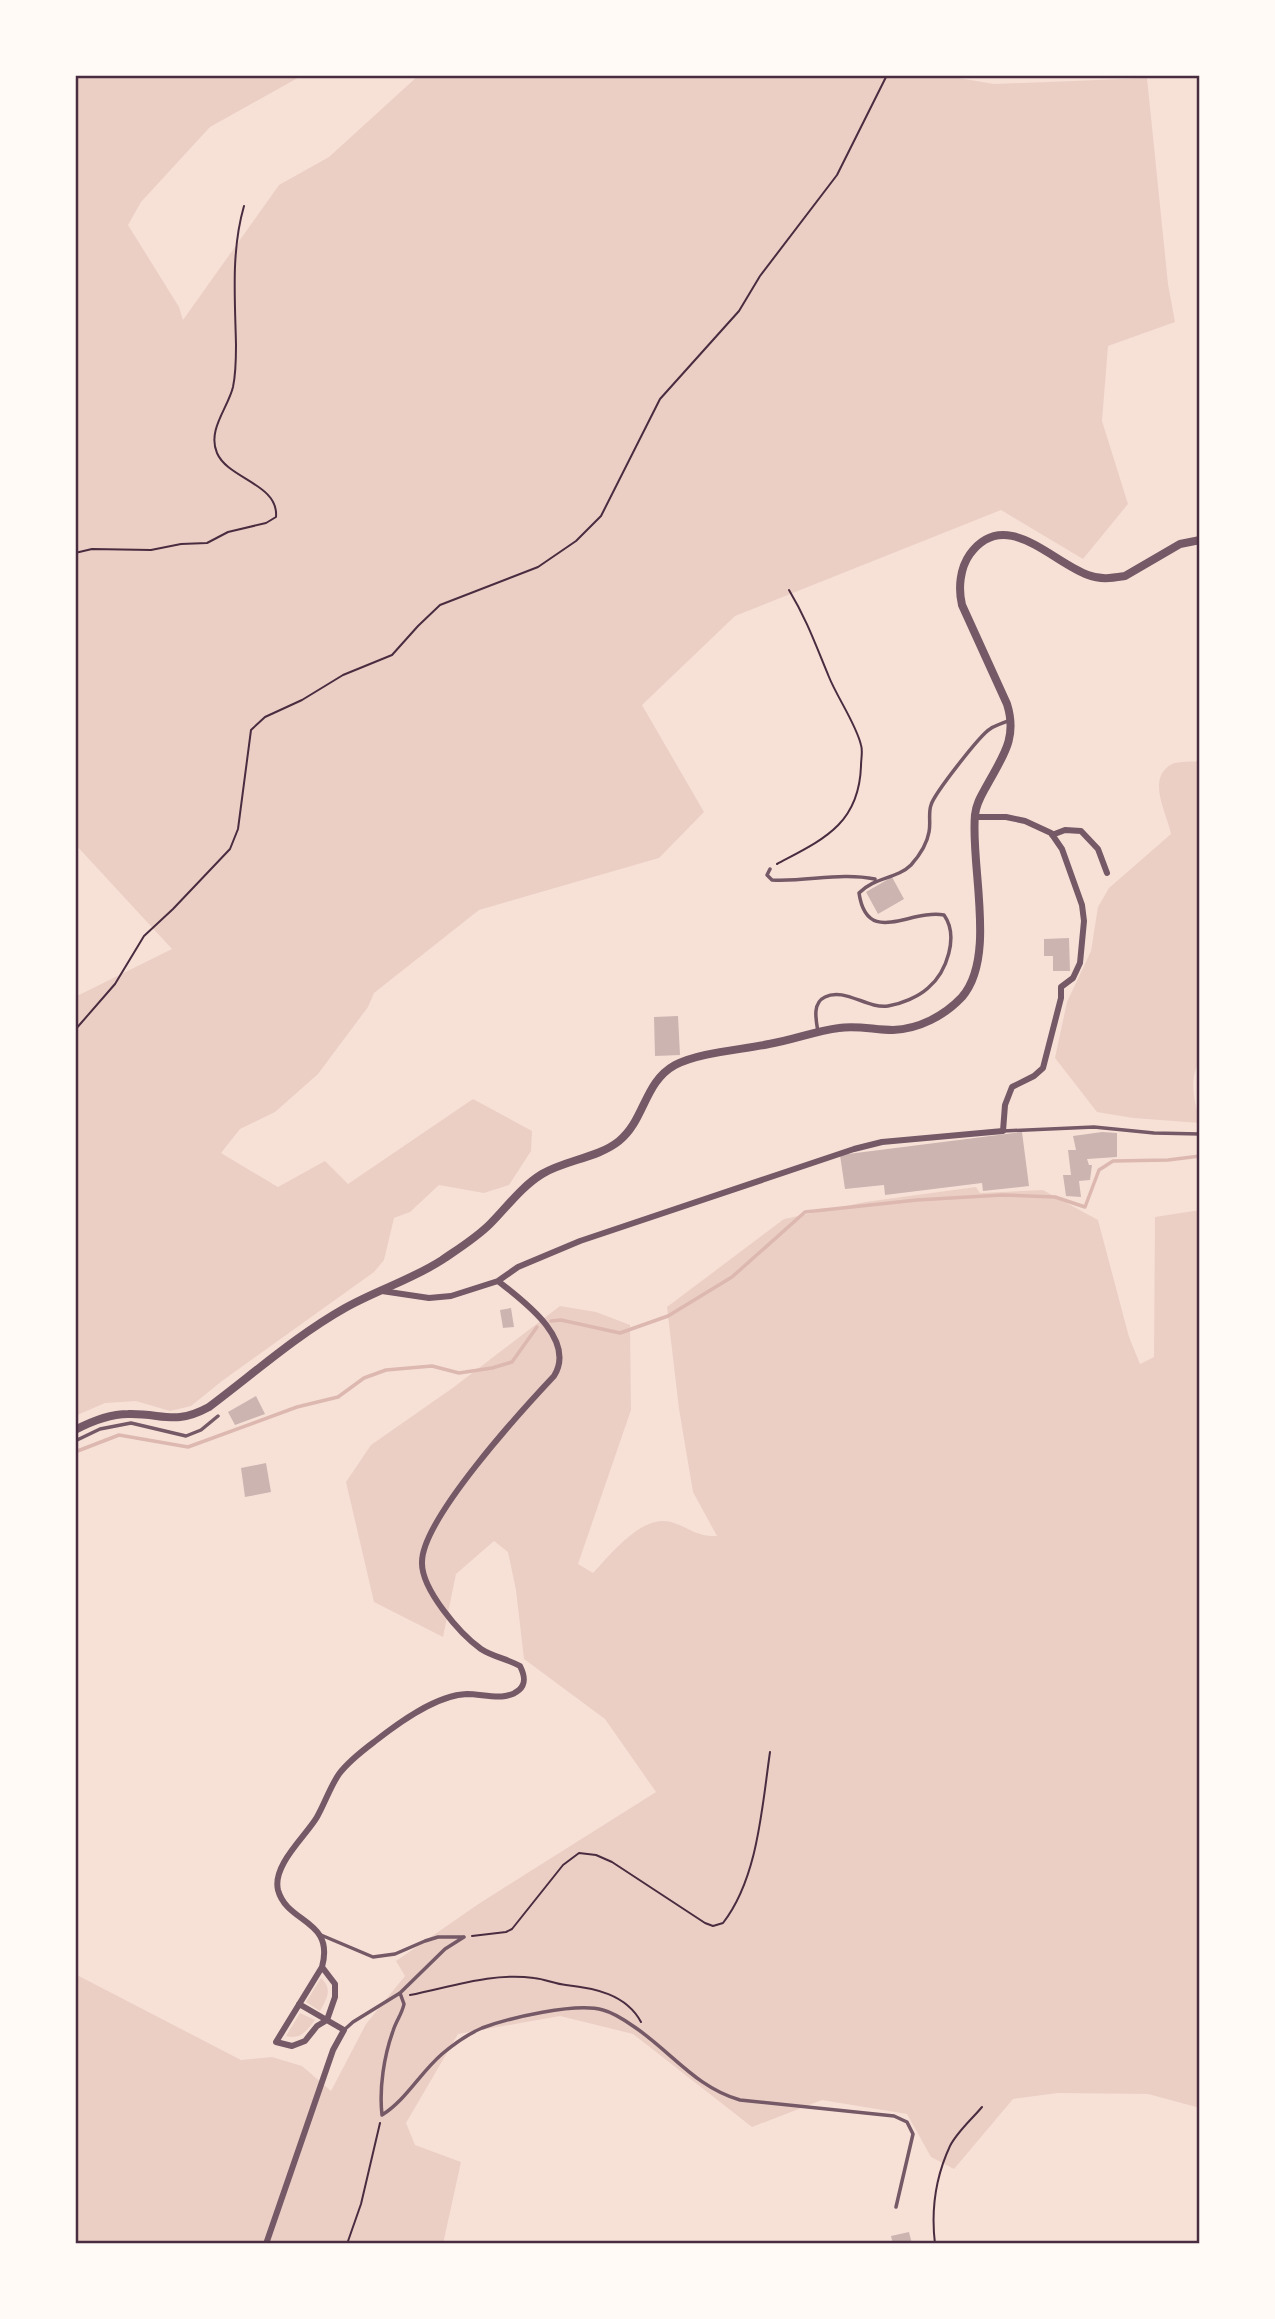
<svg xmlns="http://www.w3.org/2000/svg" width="1275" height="2319" viewBox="0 0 1275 2319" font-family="'PT Sans Narrow',sans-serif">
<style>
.green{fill:#ebcfc5}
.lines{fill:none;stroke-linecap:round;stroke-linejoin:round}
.stream{stroke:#dcb8b0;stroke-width:3.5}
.building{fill:#ccb4b1}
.path{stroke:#4a2c40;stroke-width:2}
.service{stroke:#755966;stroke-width:3.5}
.minor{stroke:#755966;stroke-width:6}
.tertiary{stroke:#755966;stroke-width:8}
.neatline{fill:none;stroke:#4a2c40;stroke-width:2.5}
</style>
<rect width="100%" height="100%" fill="#f7e1d7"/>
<!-- green -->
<path class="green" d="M75,75H303L210,127L141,202L128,225L179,307L183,320L279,185L329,157L419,75H941L994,84L1147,78L1168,284L1175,322L1108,346L1102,421L1128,504L1083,559L1001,510L735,616L642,705L704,812L659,858L479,910L374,993L368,1007L318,1074L275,1112L240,1129L221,1153L278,1187L325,1161L348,1184L473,1099L532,1131L531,1151L509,1185L484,1193L439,1185L410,1212L394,1218L384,1260L374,1272L222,1381L191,1406L170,1411L136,1401L105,1403L75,1416V992L79,995L172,949L75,844Z
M1200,761V1061C1188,1079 1195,1103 1200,1123L1133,1118L1097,1112L1055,1058L1067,1002L1091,951L1098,907L1109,888L1171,834C1166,811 1146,778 1172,764C1179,761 1192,762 1200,761Z
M976,1187L980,1193L1043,1190L1098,1220L1129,1337L1140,1364L1154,1357L1155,1217L1200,1210V2108L1148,2094L1058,2093L1013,2099L954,2169L931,2157L907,2114L822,2100L752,2127L633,2034L560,2016L458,2034L406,2123L415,2145L461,2162L443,2244H75V1974L241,2060L272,2057L302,2066L331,2091L366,2024L405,1976L396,1961L480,1903L656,1792L605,1719L524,1659L516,1590L508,1552L494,1541L456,1574L443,1637L374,1602L346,1482L371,1445L454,1387L560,1306L596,1312L630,1325L631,1410L578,1564L593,1573C611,1554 642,1514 671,1522C689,1527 696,1537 717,1536L693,1492L679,1409L667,1307L784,1219L865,1202Z
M321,1978C333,1989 327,1999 320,2011L306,2002Z
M300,2013L315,2020C306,2031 301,2040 286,2036Z"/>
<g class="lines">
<!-- stream -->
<path class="stream" d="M551,1321L561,1320L620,1333L668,1316L732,1277L805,1212L917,1200L1002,1195L1055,1197L1085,1207L1099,1170L1113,1161L1168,1160L1200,1156
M75,1452L119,1435L188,1447L297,1407L338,1397L364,1378L386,1370L432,1366L459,1373L492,1368L512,1362L537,1327"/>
</g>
<!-- building -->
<path class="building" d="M892,877L904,899L878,914L866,892Z
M1069,938L1070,971H1053V956H1044V939Z
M678,1016L680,1055L655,1056L654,1017Z
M1022,1132L1029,1186L983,1191L982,1183L885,1195L884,1185L845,1189L840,1155Z
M1102,1132L1117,1133V1157L1087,1159L1089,1165H1092L1090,1180L1079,1181L1081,1197L1066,1196L1063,1175H1071L1068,1150H1076L1073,1136Z
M511,1308L514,1327L503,1328L500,1310Z
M256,1396L265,1414L235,1425L228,1412Z
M266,1463L271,1492L245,1497L241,1468Z
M909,2232L912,2244H893L891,2236Z"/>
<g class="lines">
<!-- path -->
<path class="path" d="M75,553L92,549L151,550L181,544L207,543L228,532L266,523L276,517C279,484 228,479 217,453C207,430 228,408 233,387C236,373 236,359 236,345C235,298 231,251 244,206
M777,864C822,840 859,825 861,766C861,759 863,751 861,745C856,724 837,697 829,677C816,646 807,620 789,590
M75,1030L115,984L144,936L173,909L230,849L238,829L251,730L265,717L302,700L343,675L392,655L418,626L440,605L538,567L576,541L601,516L660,399L739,311L760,276L837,175L887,75
M472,1936L506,1932L512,1929L563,1865L579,1853L596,1855L612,1862L705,1923L713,1926L723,1923C758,1878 762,1807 770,1752
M410,1995C451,1987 492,1972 534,1978C545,1979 555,1984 566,1985C594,1988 626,1994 641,2022
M347,2244L361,2204L380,2123
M935,2244C931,2211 936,2176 950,2146C957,2132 972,2119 982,2107"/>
<!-- service -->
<path class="service" d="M770,869L767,875L772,880C807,882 840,872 875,879
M818,1032C816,1020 812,1003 825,997C844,987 867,1009 888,1006C901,1004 918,997 928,988C947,972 959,936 944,915C909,909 867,947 859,893C874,877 897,879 911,865C919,856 927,844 929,832C931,823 928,814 931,805C934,794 980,735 990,729C996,725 1004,723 1010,720
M1003,1131L1094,1127L1154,1133L1200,1134
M75,1441L100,1429L131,1423L186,1436L201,1430L218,1416
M321,1935L373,1957L395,1954L425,1941L438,1937H464
M400,1993L404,2004C402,2014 396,2021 393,2031C384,2056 379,2088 382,2115C406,2100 420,2073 442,2054C454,2044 468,2034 482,2028C509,2018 576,2002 603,2010C615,2013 626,2021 636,2028C672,2053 697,2088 740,2100L894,2116L907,2122L913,2134L896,2207
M344,2030L353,2022L400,1993L445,1949L464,1937"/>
<!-- minor -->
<path class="minor" d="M1052,835L1065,830L1081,831L1098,849L1107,873
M382,1291L429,1298L451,1296L498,1281L518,1267L580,1241L854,1149L882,1142L1003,1131L1005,1105L1012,1087L1034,1076L1043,1068L1061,998V987L1073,978L1080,963L1084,921L1082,905L1062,849L1051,833L1025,821L1006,817H975
M322,1967C335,1919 287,1924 278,1890C272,1865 306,1836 317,1817C325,1803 330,1787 339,1774C348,1762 362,1751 374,1742C398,1723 436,1695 467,1694C484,1694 505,1702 519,1690C527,1683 524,1674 520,1666C508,1659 493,1657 481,1649C460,1634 421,1589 422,1562C422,1519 523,1409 554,1376C577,1339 522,1300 498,1281
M322,1967L335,1984V1997L327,2020L317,2026L305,2041L292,2046L276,2042Z
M266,2244L333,2050L344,2030L299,2004"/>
<!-- tertiary -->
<path class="tertiary" d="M75,1430C92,1421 109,1414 128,1414C163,1413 174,1426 209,1407C253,1374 297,1335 345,1308C377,1290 411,1280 442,1260C458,1249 476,1238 490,1224C507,1207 521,1187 542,1174C565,1160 598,1158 619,1141C645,1120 644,1082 675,1065C700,1052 741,1050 769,1044C793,1040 815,1031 839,1028C857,1025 875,1030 893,1030C919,1029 944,1016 962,997C997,957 970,865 975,815C976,804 981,796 986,787C1002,757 1018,739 1007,704L962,605C958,588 960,568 970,554C1005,506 1052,562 1088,575C1101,580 1112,578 1125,576L1180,544L1200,540"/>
</g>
<!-- border -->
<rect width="1275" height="2319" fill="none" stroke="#fffaf5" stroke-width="154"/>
<rect x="77" y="77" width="1121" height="2165" class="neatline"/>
</svg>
